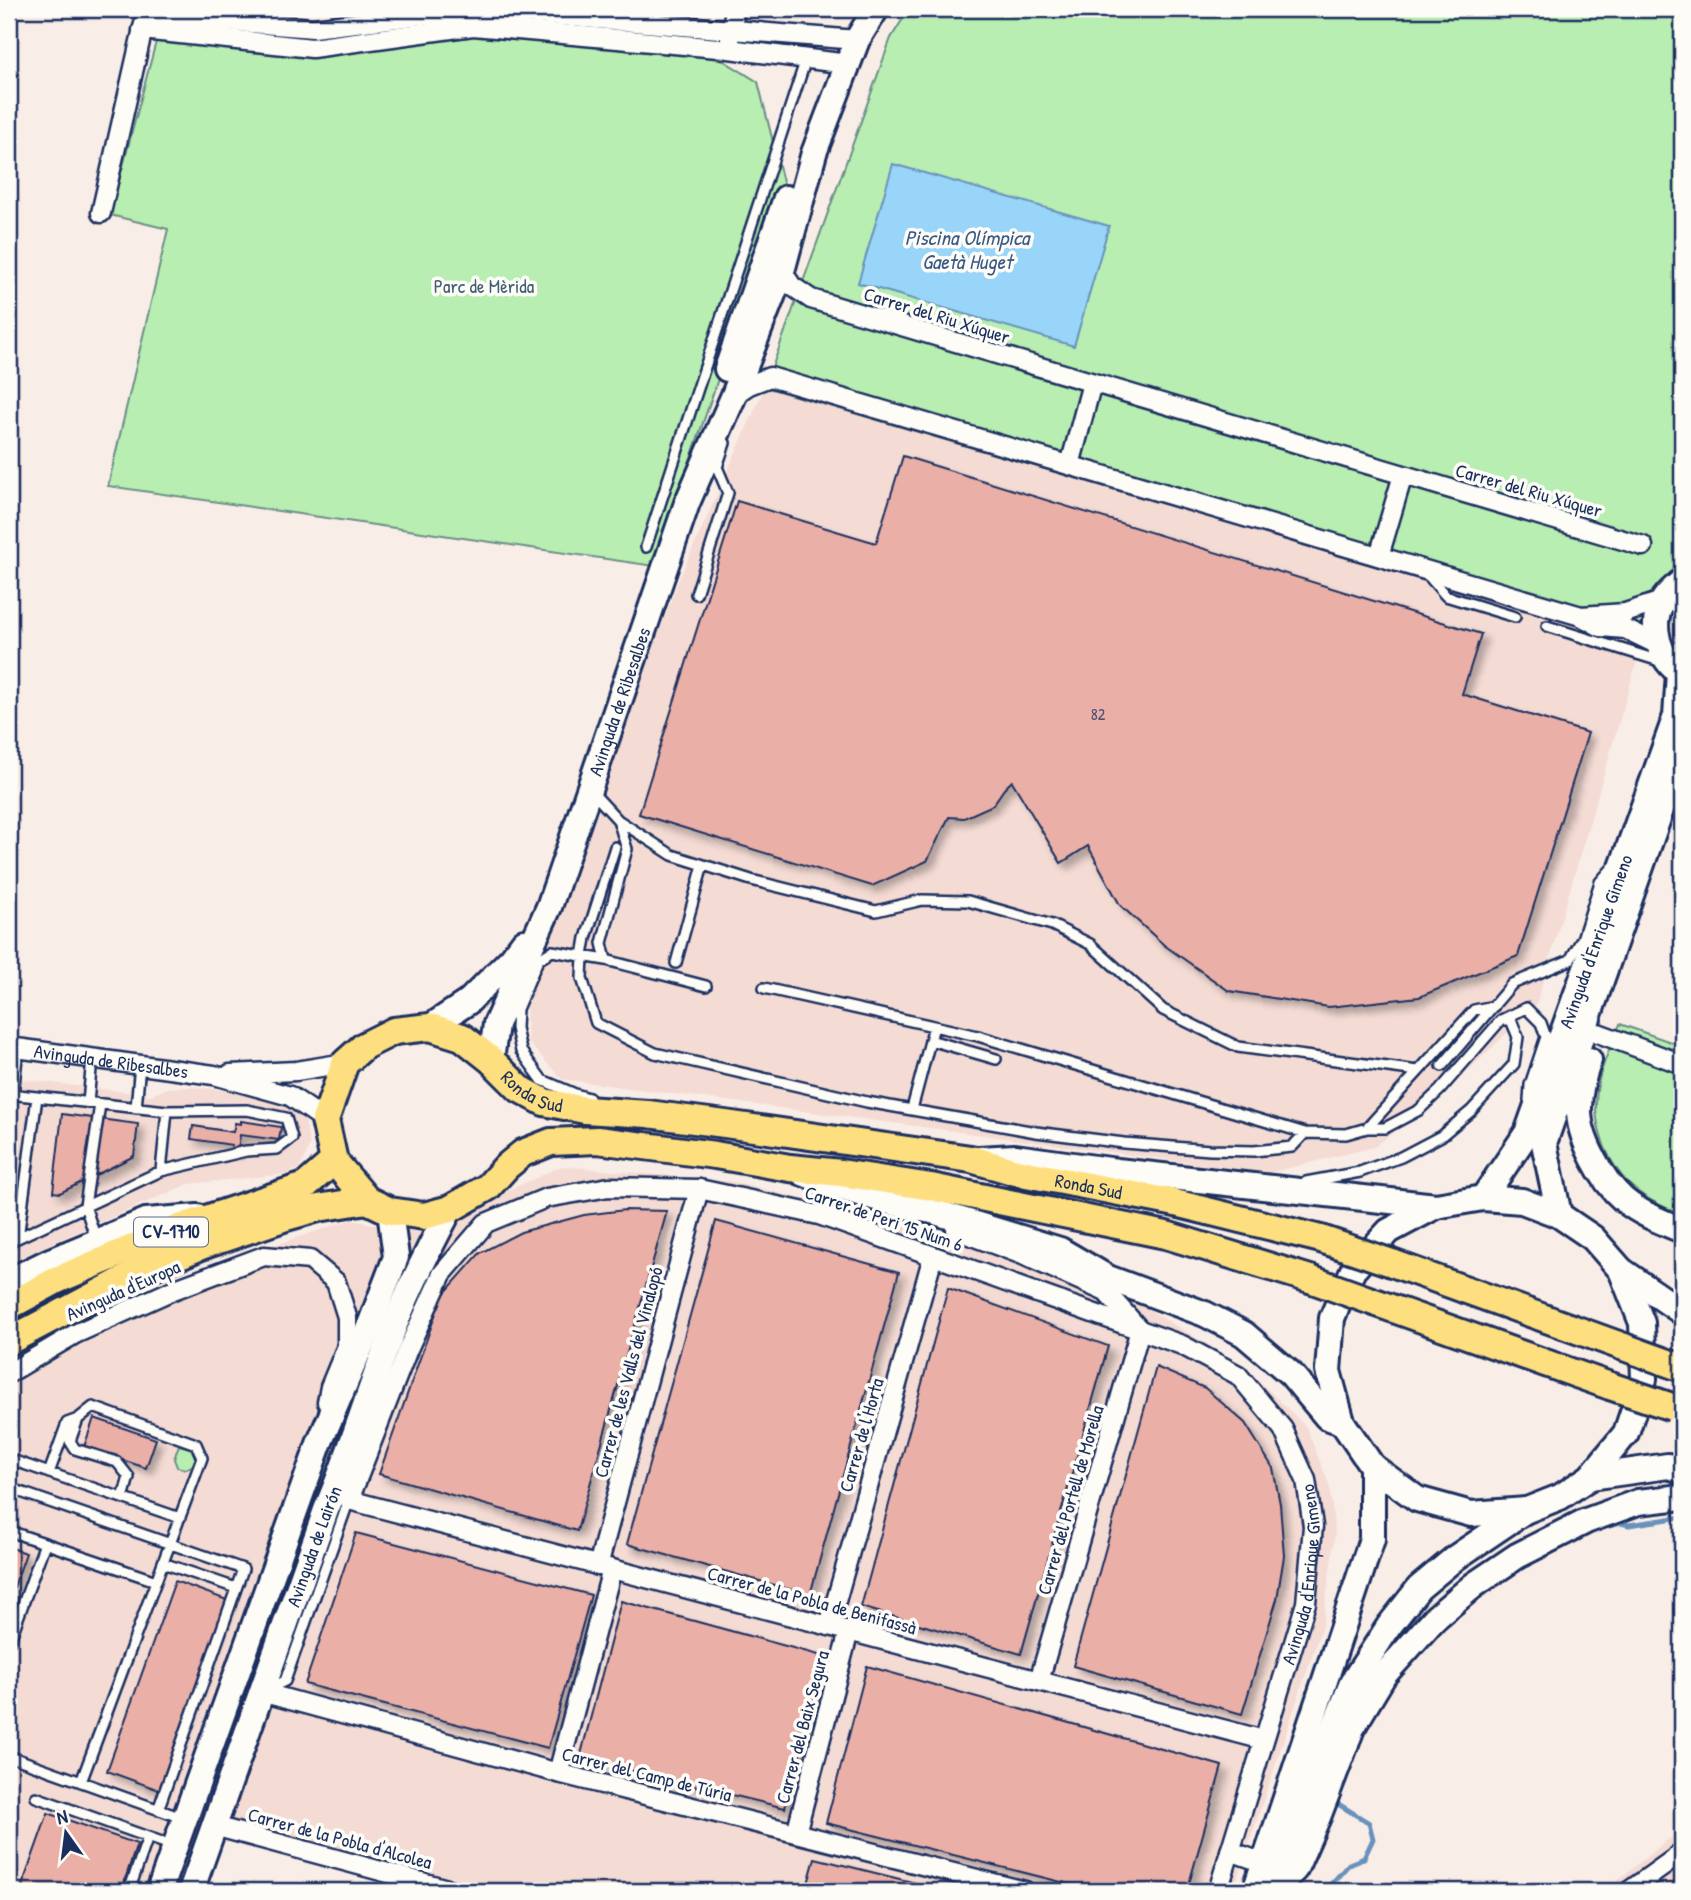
<svg xmlns="http://www.w3.org/2000/svg" width="1691" height="1900" viewBox="0 0 1691 1900" font-family="'Patrick Hand',sans-serif">
<style>
.built{fill:#f4dbd4}
.green{fill:#b8eeb1;stroke:#6a8e88;stroke-width:2}
.water{fill:#99d4f9;stroke:#6792bb;stroke-width:2}
.lines{fill:none;stroke-linecap:round;stroke-linejoin:round}
.stream{stroke:#6792bb;stroke-width:5}
.building{fill:#eab0a7;stroke:#1b2f5e;stroke-width:2;filter:url(#shadow)}
.lane-casing{stroke:#1b2f5e;stroke-width:14}
.street-casing{stroke:#1b2f5e;stroke-width:23}
.secondary-casing{stroke:#1b2f5e;stroke-width:30}
.primary-casing{stroke:#1b2f5e;stroke-width:32}
.lane{stroke:#fdfcf7;stroke-width:9}
.street{stroke:#fdfcf7;stroke-width:18}
.secondary{stroke:#fdfcf7;stroke-width:24}
.primary{stroke:#fedf80;stroke-width:26}
.primary-bridge-casing{stroke:#1b2f5e;stroke-width:32;stroke-linecap:butt}
.primary-bridge{stroke:#fedf80;stroke-width:26}
.labels{text-anchor:middle;stroke-width:7;stroke-linejoin:round;paint-order:stroke}
.number-label{font-size:16px;fill:#4f4f70}
.shield{fill:#fdfcf7;stroke:#5f6c8c;stroke-width:2}
.shield-label{font-size:18px;font-weight:bold;fill:#1b2f5e}
.park-label{font-size:19px;fill:#425f73;stroke:#fdfcf7}
.street-label{font-size:19px;fill:#1b2f5e;stroke:#fdfcf7}
.water-label{font-size:21px;font-style:italic;fill:#3a5885;stroke:#fdfcf7}
</style>
<defs>
<filter id="shadow"><feDropShadow dx="6" dy="6" stdDeviation="3.5" flood-color="#0004"/></filter>
</defs>
<rect width="100%" height="100%" fill="#f9ede7"/>
<filter id="ink" filterUnits="userSpaceOnUse"><feTurbulence type="fractalNoise" baseFrequency=".0143" numOctaves="2"/><feDisplacementMap in="SourceGraphic" scale="14" xChannelSelector="R" yChannelSelector="G"/><feConvolveMatrix kernelMatrix="1 2 1 2 8 2 1 2 1" color-interpolation-filters="sRGB"/></filter>
<g filter="url(#ink)">
<!-- built -->
<path class="built" d="M765,387L1642,644L1536,1005L1448,1090L1374,1147L1268,1173L562,1079L528,1042L525,989L678,582Z
M9,1078L151,1095L168,1088L191,1087L253,1093L278,1100L296,1108L304,1116L310,1145L304,1160L298,1169L286,1174L188,1184L9,1262Z
M562,1166L734,1182L898,1222L1022,1260L1146,1308L1245,1367L1306,1427L1329,1484L1335,1533L1323,1623L1233,1891H458L204,1823L181,1891H9V1364L144,1289L350,1220L417,1232Z
M1682,1831V1891H1604L1669,1839Z"/>
<!-- green -->
<path class="green" d="M909,9H1682V584L1642,644L765,387L891,38Z
M481,32L716,56L758,82L784,186L654,566L108,486L168,229L110,215L158,34L319,56Z
M1620,1024L1682,1046V1214C1664,1208 1639,1196 1626,1181C1602,1154 1590,1115 1599,1080C1603,1061 1613,1042 1620,1024Z
M179,1445L193,1449L196,1458L193,1465L186,1469L177,1467L174,1459Z"/>
<!-- water -->
<path class="water" d="M893,164L1109,226L1074,346L858,283Z"/>
<g class="lines">
<!-- stream -->
<path class="stream" d="M1604,1527L1621,1523L1629,1525L1682,1517
M1325,1891L1349,1864L1364,1858L1373,1839L1369,1823L1335,1802L1336,1799"/>
</g>
<!-- building -->
<path class="building" d="M903,456L1481,634L1462,694L1588,733L1518,956L1419,997L1329,1007L1229,991L1164,945L1120,905L1088,846L1061,863L1012,781L1004,789L993,805L964,818L949,817L927,861L872,886L639,814L737,501L876,543Z
M62,1114L138,1124L134,1156L60,1193L53,1192Z
M241,1121L281,1127L279,1140L240,1135L238,1150L231,1149L232,1145L191,1139L193,1126L233,1132L235,1123L241,1124Z
M625,1210L667,1211L577,1531L379,1474L442,1296L480,1253L521,1232L584,1215Z
M716,1221L899,1272L810,1595L627,1544Z
M948,1288L1108,1346L1021,1654L861,1607Z
M1156,1367L1205,1388L1245,1423L1273,1468L1280,1504L1284,1556L1277,1599L1242,1714L1073,1666Z
M94,1418L156,1439L146,1468L84,1447Z
M356,1533L591,1595L548,1748L305,1684Z
M9,1547L26,1553L9,1601Z
M175,1581L227,1600L159,1790L107,1771Z
M621,1601L826,1657L785,1808L580,1758Z
M867,1666L1222,1766L1187,1891H1097L826,1823Z
M48,1813L137,1844L121,1891H36L22,1886Z
M815,1858L948,1891H806Z"/>
<g class="lines">
<!-- lane casing -->
<g class="lane-casing">
<path id="lane" d="M646,547L806,59
M1426,573L1446,596L1515,617
M696,594L728,493L717,467L725,443
M1547,626L1663,662
M592,792L618,820L672,855L751,880L876,911L922,900L968,901L1052,925L1090,944L1163,1010L1238,1047L1418,1071
M618,820L627,849L602,943L606,960L706,986
M615,847L586,938L583,956L582,978L596,1023L655,1053L867,1102L1036,1132L1124,1143L1210,1150L1254,1151L1292,1147L1305,1133
M676,963L703,865
M764,988L978,1036L1305,1133L1346,1134L1367,1128H1385L1419,1110L1440,1090L1501,1020L1526,1008L1541,1023L1546,1037L1530,1085L1529,1100
M930,1040L996,1059
M1442,1066L1512,984L1570,960L1582,939L1600,882L1613,867
M9,1094L167,1111L247,1110L286,1118L292,1138L277,1149L246,1151L161,1171L9,1242
M13,1095L18,1048
M589,1098L575,1094L542,1080L521,1051L516,1028L517,1009L538,960L552,951L606,960
M88,1103L92,1058
M136,1108L140,1064
M912,1109L934,1026
M1367,1128L1474,1010L1494,1006
M161,1171L167,1111
M1306,1182L1360,1172L1401,1157L1441,1136L1471,1111L1514,1064L1518,1037L1511,1020H1503
M18,1238L37,1097
M96,1239L85,1206L100,1104
M9,1459L180,1518
M49,1473L67,1423L78,1419
M9,1488L243,1569L158,1810
M9,1531L156,1581
M163,1563L236,1588
M9,1643L45,1543
M266,1690L285,1681L349,1500
M9,1756L182,1818
M81,1782L202,1458L196,1444L93,1407L78,1419L70,1441L75,1449L117,1462L129,1477L123,1498
M36,1797L173,1846
M129,1891L148,1837"/>
</g>
<!-- street casing -->
<g class="street-casing">
<g id="street">
<path d="M142,30L312,48L473,26L729,49L848,64"/>
<path d="M730,40L735,9"/>
<path d="M101,213L146,15L313,28L473,9L857,40"/>
<path d="M782,271L792,286L811,299L1643,546"/>
<path d="M734,395L749,385L770,377L1581,616L1601,627L1625,629L1658,645"/>
<path d="M1070,465L1092,383"/>
<path d="M1379,556L1403,475"/>
<path d="M1581,616L1625,613L1662,601"/>
<path d="M1598,1033L1682,1064"/>
<path id="s1" d="M9,1047L214,1075L290,1096L325,1120"/>
<path d="M230,1074L296,1071L345,1063"/>
<path d="M956,1230L1023,1255L1106,1292L1138,1328"/>
<path d="M9,1373L75,1334L173,1290L264,1256L310,1260L336,1282L347,1317V1346L330,1387L327,1402"/>
<path d="M598,1566L699,1189"/>
<path d="M829,1626L933,1256"/>
<path d="M1039,1681L1140,1330"/>
<path d="M261,1692L558,1773L1025,1891"/>
<path d="M558,1773L612,1569"/>
<path d="M214,1826L455,1891"/>
<path d="M796,1833L849,1631"/>
<path d="M1230,1851L1264,1863"/>
<path id="s2" d="M1218,1891L1306,1603L1313,1526L1306,1480L1283,1429L1238,1375L1182,1345L819,1215L699,1189L609,1187L546,1198L486,1223L442,1274L408,1349L349,1500L1264,1740"/>
<path d="M1629,1891L1682,1853"/>
</g>
</g>
<!-- secondary casing -->
<g class="secondary-casing">
<g id="secondary">
<path d="M727,369L786,198"/>
<path d="M1682,581C1676,587 1667,593 1663,601C1648,625 1659,660 1682,674"/>
<path d="M430,1027L468,1002L512,958L524,942"/>
<path id="s3" d="M491,1060L496,1024L549,907L687,503L734,395L782,271L814,153L857,40L876,9"/>
<path d="M1589,1060C1583,1076 1579,1091 1579,1108C1578,1137 1602,1181 1624,1200C1641,1214 1662,1222 1682,1230"/>
<path d="M979,1159L1015,1157L1117,1171L1436,1206L1483,1198L1522,1201L1559,1215L1593,1238L1621,1270L1682,1312"/>
<path d="M803,1173L841,1188L904,1206L932,1211L1060,1250L1108,1278L1205,1314L1244,1334L1291,1374L1327,1417L1342,1422"/>
<path id="s4" d="M1483,1198L1527,1133L1676,716L1679,673"/>
<path d="M1436,1206L1389,1231L1353,1270L1332,1318L1328,1371L1342,1422L1372,1466L1417,1499L1471,1514L1527,1510L1560,1497L1590,1477L1626,1433L1644,1379L1642,1323L1621,1270"/>
<path d="M1559,1215L1544,1143L1682,750"/>
<path d="M9,1281L50,1261L146,1221L198,1217"/>
<path d="M1590,1477L1668,1466L1682,1470"/>
<path d="M1273,1879L1352,1683L1389,1626L1419,1588L1455,1558L1526,1510"/>
<path d="M159,1891L319,1444L370,1325L396,1257L390,1211"/>
<path id="s5" d="M191,1891L326,1510C350,1454 367,1396 389,1340C406,1294 427,1252 450,1209"/>
<path d="M1255,1891L1372,1539V1466"/>
<path d="M1273,1891L1295,1869L1318,1817L1352,1728L1384,1675L1435,1618L1474,1585L1517,1556L1586,1521L1638,1502L1682,1497"/>
</g>
</g>
<!-- primary casing -->
<g class="primary-casing">
<g id="primary">
<path d="M1392,1263L1624,1347"/>
<path id="s6" d="M1310,1279L1166,1235L931,1187L841,1173L790,1168L715,1155L597,1140L551,1142L523,1153L506,1167L488,1187L450,1209L424,1216L390,1211L367,1200L334,1161L325,1120L345,1063L364,1046L394,1031L430,1027L462,1037L491,1060L520,1089L544,1102L585,1110L648,1114L725,1124L971,1159L1016,1172L1171,1202L1321,1239"/>
<path d="M1377,1303L1610,1386"/>
<path d="M9,1306L57,1280L182,1227L305,1186L334,1161"/>
<path d="M9,1341L137,1273L201,1246L286,1217L318,1208L367,1200"/>
</g>
</g>
<!-- lane -->
<use href="#lane" class="lane"/>
<!-- street -->
<use href="#street" class="street"/>
<!-- secondary -->
<use href="#secondary" class="secondary"/>
<!-- primary -->
<use href="#primary" class="primary"/>
<!-- primary-bridge casing -->
<g class="primary-bridge-casing">
<path id="primary-bridge" d="M1321,1239L1392,1263
M1310,1279L1377,1303
M1624,1347L1682,1368
M1610,1386L1672,1407"/>
</g>
<!-- primary-bridge -->
<use href="#primary-bridge" class="primary-bridge"/>
</g>
</g>
<g class="labels">
<!-- number labels -->
<g class="number-label">
<text x="1098" y="720">82</text>
</g>
<!-- shield labels -->
<rect class="shield" x="134" y="1217.5" width="74" height="29" rx="5"/>
<g class="shield-label">
<text x="171" y="1238">CV-1710</text>
</g>
<!-- park labels -->
<g class="park-label">
<text x="484" y="293">Parc de Mèrida</text>
</g>
<!-- street labels -->
<g class="street-label">
<text transform="translate(937 315) rotate(17)" y="7">Carrer del Riu Xúquer</text>
<text transform="translate(1529 490) rotate(16)" y="7">Carrer del Riu Xúquer</text>
<text dy="7" stroke="none"><textPath href="#s3" startOffset="382">Avinguda de Ribesalbes</textPath></text>
<text dy="7" stroke="none"><textPath href="#s4" startOffset="282">Avinguda d'Enrique Gimeno</textPath></text>
<text dy="7" stroke="none"><textPath href="#s1" startOffset="103">Avinguda de Ribesalbes</textPath></text>
<text dy="7" stroke="none"><textPath href="#s6" startOffset="1356">Ronda Sud</textPath></text>
<text dy="7" stroke="none"><textPath href="#s6" startOffset="1923">Ronda Sud</textPath></text>
<text transform="translate(884 1218) rotate(19)" y="7">Carrer de Peri 15 Num 6</text>
<text transform="translate(123 1290) rotate(-24)" y="7">Avinguda d'Europa</text>
<text transform="translate(628 1372) rotate(-75)" y="7">Carrer de les Valls del Vinalopó</text>
<text transform="translate(861 1435) rotate(-74)" y="7">Carrer de l'Horta</text>
<text transform="translate(1070 1500) rotate(-74)" y="7">Carrer del Portell de Morella</text>
<text dy="7" stroke="none"><textPath href="#s5" startOffset="366">Avinguda de Lairón</textPath></text>
<text dy="7" stroke="none"><textPath href="#s2" startOffset="329">Avinguda d'Enrique Gimeno</textPath></text>
<text transform="translate(812 1600) rotate(15)" y="7">Carrer de la Pobla de Benifassà</text>
<text transform="translate(802 1727) rotate(-75)" y="7">Carrer del Baix Segura</text>
<text transform="translate(647 1774) rotate(14)" y="7">Carrer del Camp de Túria</text>
<text transform="translate(340 1838) rotate(15)" y="7">Carrer de la Pobla d'Alcolea</text>
</g>
<!-- water labels -->
<g class="water-label">
<text x="967" y="245">Piscina Olímpica<tspan x="967" dy="24">Gaetà Huget</tspan></text>
</g>
</g>
<!-- margin -->
<rect width="1691" height="1900" fill="none" stroke="#fdfcf7" stroke-width="35"/>
<rect x="18" y="18" width="1656" height="1865" fill="none" stroke="#1b2f5e" stroke-width="2.5" filter="url(#ink)"/>
<!-- north arrow -->
<g transform="translate(66 1833) rotate(346)" stroke="#fdfcf7" stroke-width="5" paint-order="stroke">
<path d="M0-5L12 26L0 18L-12 26Z" fill="#1b2f5e"/>
<text y="-10" font-size="19" font-weight="bold" text-anchor="middle" fill="#1b2f5e">N</text>
</g>
</svg>
